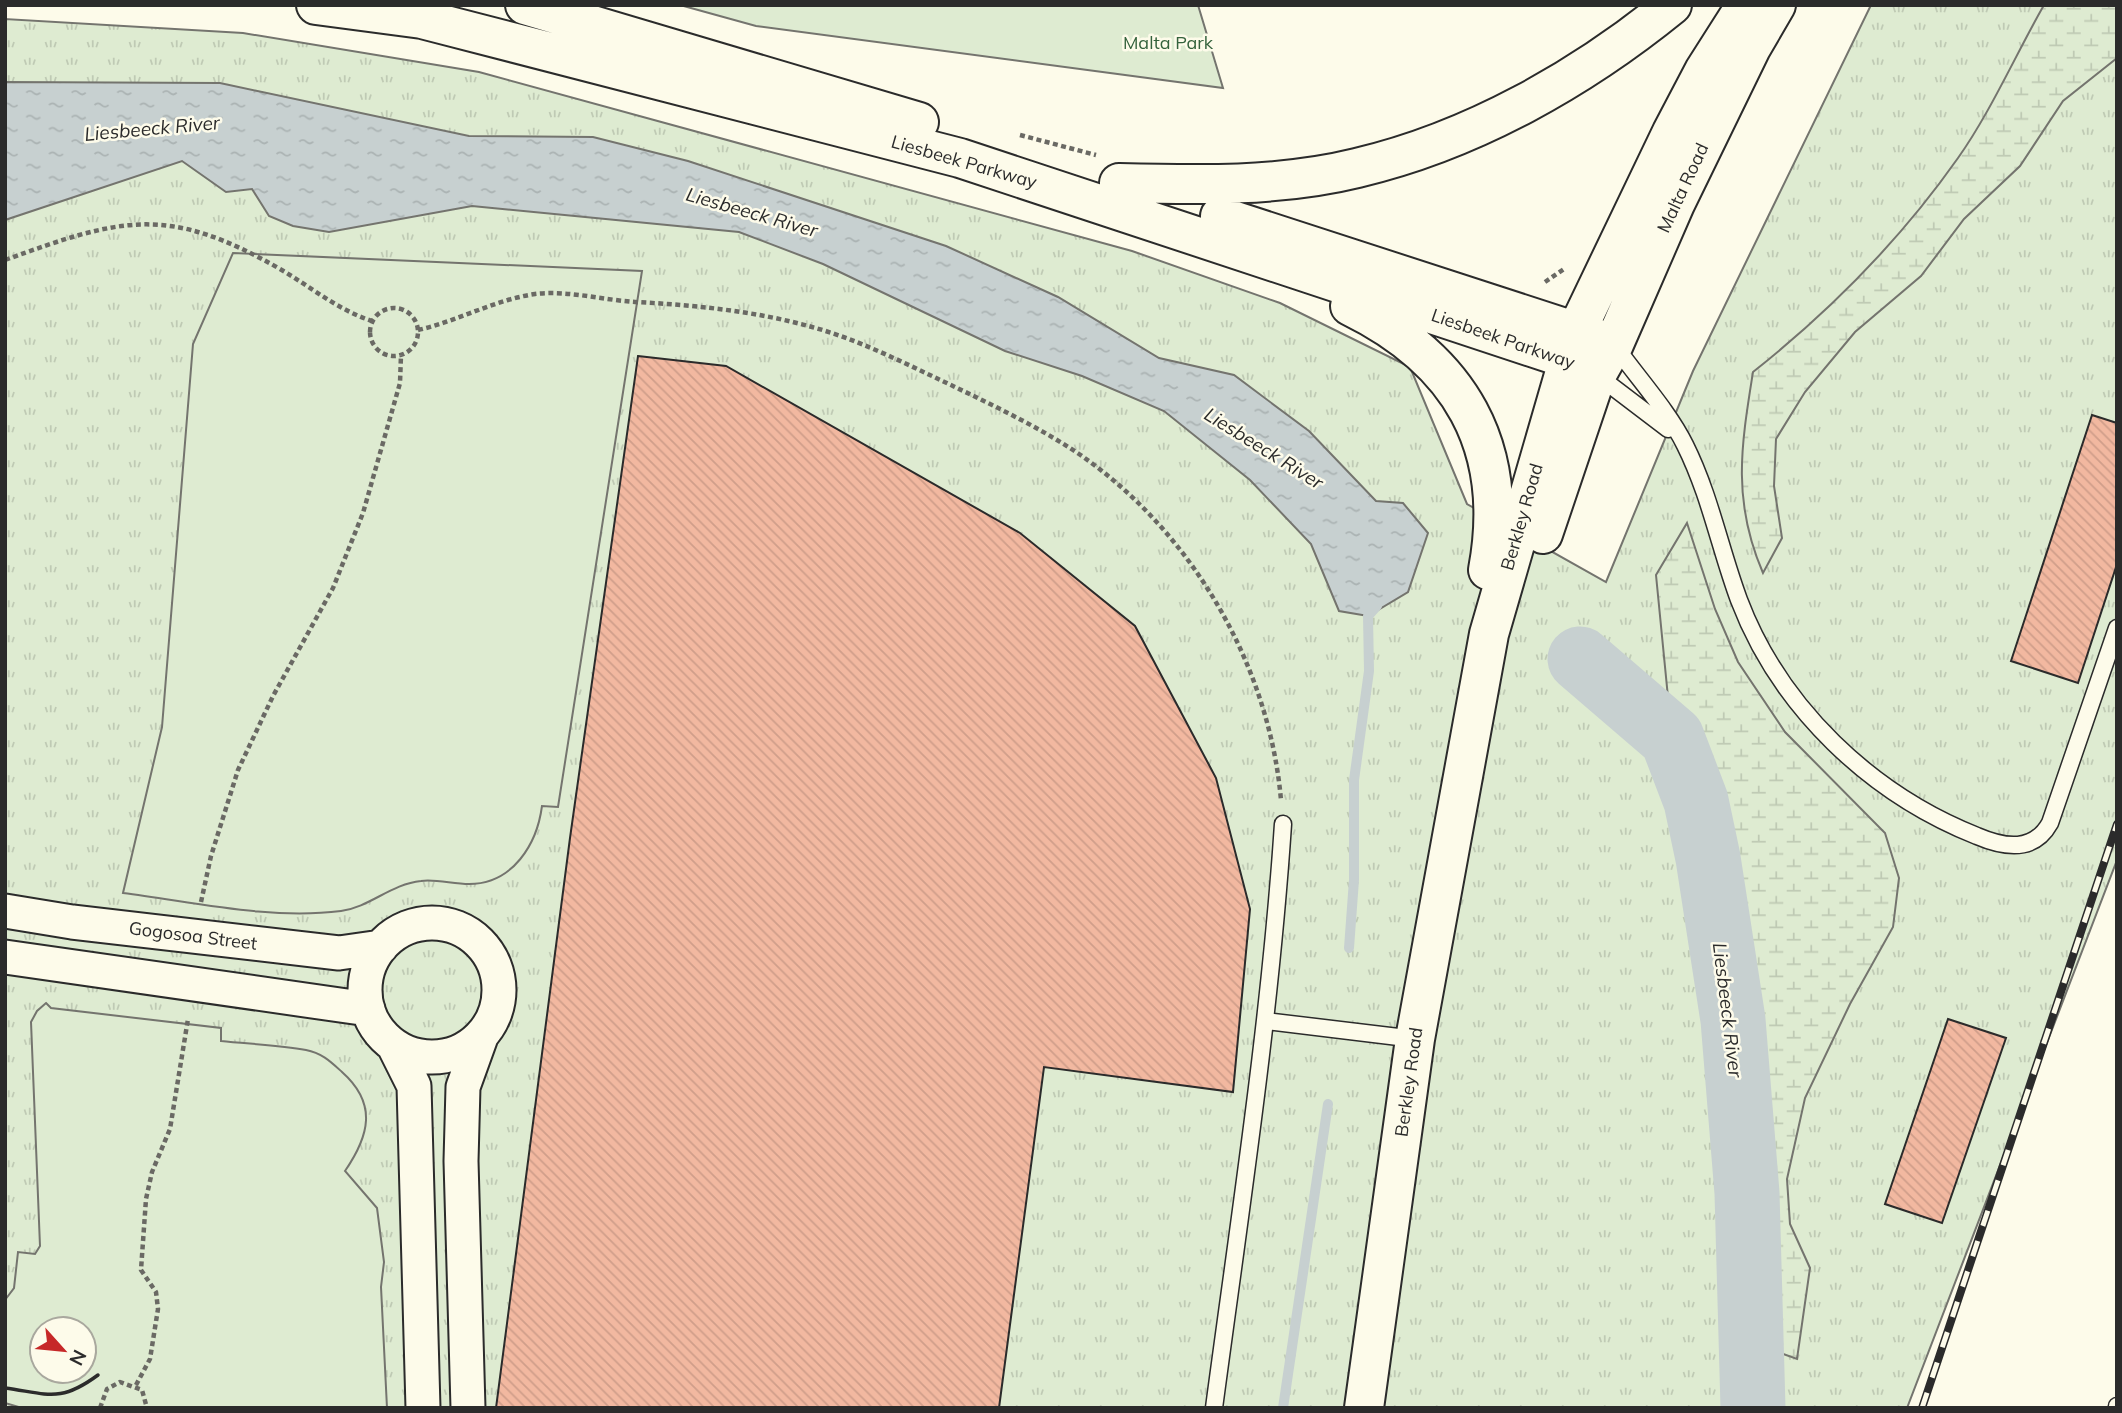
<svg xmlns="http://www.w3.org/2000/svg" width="2122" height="1413" viewBox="0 0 2122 1413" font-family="Mulish,sans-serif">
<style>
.grass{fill:url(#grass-tufts);stroke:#74746e;stroke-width:2;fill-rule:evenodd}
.wetland{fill:url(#wetland-marsh);stroke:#74746e;stroke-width:2}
.park{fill:#deebd1;stroke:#74746e;stroke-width:2;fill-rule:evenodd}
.water{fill:url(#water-ripples);stroke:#74746e;stroke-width:2}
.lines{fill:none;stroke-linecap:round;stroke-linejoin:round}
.stream{stroke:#c7d0d0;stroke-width:10}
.river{stroke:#c7d0d0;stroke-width:65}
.building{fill:url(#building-back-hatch);stroke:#2b2b2b;stroke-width:2}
.service-casing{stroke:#2b2b2b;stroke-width:19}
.minor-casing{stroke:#2b2b2b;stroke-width:37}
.primary-casing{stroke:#2b2b2b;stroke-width:42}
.path{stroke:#6a6964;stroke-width:4.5;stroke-dasharray:5 3.5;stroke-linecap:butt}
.service{stroke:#fdfbea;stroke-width:16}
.minor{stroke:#fdfbea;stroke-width:33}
.primary{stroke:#fdfbea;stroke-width:38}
.rail-casing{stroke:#2b2b2b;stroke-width:8}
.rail{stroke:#fdfbea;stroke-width:5;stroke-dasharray:16;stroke-linecap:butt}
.wall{stroke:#2b2b2b;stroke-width:3.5}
.labels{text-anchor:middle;stroke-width:5;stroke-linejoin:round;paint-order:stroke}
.park-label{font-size:18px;fill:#34623c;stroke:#fdfbea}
.street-label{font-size:18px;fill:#2b2b2b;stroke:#fdfbea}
.water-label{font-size:19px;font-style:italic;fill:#2b2b2b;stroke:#fdfbea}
</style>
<defs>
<pattern id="grass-tufts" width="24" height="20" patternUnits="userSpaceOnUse" patternTransform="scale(1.75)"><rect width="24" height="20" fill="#deebd1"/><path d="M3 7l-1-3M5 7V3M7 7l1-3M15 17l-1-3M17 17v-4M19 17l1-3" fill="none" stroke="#bfcab4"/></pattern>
<pattern id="wetland-marsh" width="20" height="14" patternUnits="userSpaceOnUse" patternTransform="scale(1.75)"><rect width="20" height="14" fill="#deebd1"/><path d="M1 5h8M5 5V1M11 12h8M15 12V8" fill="none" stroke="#bfcab4"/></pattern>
<pattern id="water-ripples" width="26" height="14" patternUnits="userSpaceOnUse" patternTransform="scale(1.75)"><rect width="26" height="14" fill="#c7d0d0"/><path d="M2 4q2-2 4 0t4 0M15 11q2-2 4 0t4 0" fill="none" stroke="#abb3b3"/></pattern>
<pattern id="building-back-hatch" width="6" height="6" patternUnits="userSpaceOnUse" patternTransform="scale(1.75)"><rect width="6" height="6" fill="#f2b8a0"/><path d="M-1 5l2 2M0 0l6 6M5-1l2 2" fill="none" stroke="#d09e8a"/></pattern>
</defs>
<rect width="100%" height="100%" fill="#fdfbea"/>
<!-- grass -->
<path class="grass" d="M1871,5H2117V860L1907,1408H5V19L243,33L479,72L1132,251L1280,303L1410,367L1467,504L1606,582L1693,371ZM42,1329H84V1371H42Z"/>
<!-- wetland -->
<path class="wetland" d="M2044,5H2117V58L2063,101L2020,166L1964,219L1921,276L1855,332L1805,392L1776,439L1774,486L1782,538L1763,573C1732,501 1741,447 1753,372C1830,311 1901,239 1958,158C1990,113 2016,54 2044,5Z
M1687,523L1715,609L1738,662L1785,732L1885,833L1899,878L1893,927L1850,1004L1805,1098L1787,1179L1790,1224L1810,1268L1797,1359L1753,1343L1747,1193L1733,1019L1708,858L1696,801L1672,738L1656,575Z"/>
<!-- park -->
<path class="park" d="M680,5H1198L1223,88L756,26Z
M233,253L642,271L558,807L542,806C537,844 513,884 469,884C453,884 436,879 421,881C391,884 370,907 341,911C269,920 194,902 123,893L162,727L193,344Z
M46,1003L51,1008L221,1028V1041C249,1044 279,1045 306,1050C322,1053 331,1062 342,1072C378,1104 369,1136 345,1171L377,1208L384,1262L381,1287L387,1408H22L5,1403V1300L14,1288L18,1252L35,1254L40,1246L31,1022L37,1011ZM42,1329H84V1371H42Z"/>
<!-- water -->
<path class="water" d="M5,82L220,83L469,136L593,137L688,161L946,246L1058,297L1159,358L1234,375L1309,431L1376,501L1403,503L1428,533L1408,592L1368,616L1339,611L1311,544L1250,480L1164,411L1082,376L1005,351L823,264L739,232L472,206L329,232L293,226L269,216L252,189L226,192L182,161L5,220Z"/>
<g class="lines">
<!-- stream -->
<path class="stream" d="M1349,948L1354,880V780L1369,671L1368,616L1377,606
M1283,1408L1328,1104"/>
<!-- river -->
<path class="river" d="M1580,659L1672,738L1696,801L1708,858L1733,1020L1747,1193L1753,1408"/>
</g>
<!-- building -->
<path class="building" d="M638,356L726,366L1020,533L1135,626L1216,778L1250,909L1233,1092L1044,1067L999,1408H496L570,838Z
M2092,415L2117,423V564L2078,683L2011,661Z
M1948,1019L2006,1038L1942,1223L1885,1204Z"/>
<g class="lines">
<!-- service casing -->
<g class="service-casing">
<path id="service" d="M1615,346C1637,377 1669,412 1685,445C1710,495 1720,549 1739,600C1780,708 1871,794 1977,836C2005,848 2034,852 2050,823L2117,628
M1597,375L1668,429
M1266,1021L1415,1039
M2117,1406V1407
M1214,1408C1240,1213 1270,1020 1283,824"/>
</g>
<!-- minor casing -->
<g class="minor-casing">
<path id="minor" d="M5,911L72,922L339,953L381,947
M365 990a67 67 0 1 1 134 0a67 67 0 1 1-134 0Z
M5,957L368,1009
M394,1046L414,1086L423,1408
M468,1408L461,1161L463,1087L481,1037"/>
</g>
<!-- primary casing -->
<g class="primary-casing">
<path id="primary" d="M316,5L422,19L960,158L1568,359L1597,374
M525,5L919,122
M1119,183C1198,185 1280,187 1357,168C1472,141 1581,79 1672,5
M1220,216L1614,344
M1350,306C1460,360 1511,446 1488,570
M1543,534L1597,374L1614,344L1675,204L1751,48L1776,5
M1364,1408L1415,1039L1489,634L1577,330L1672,132L1704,71L1746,5"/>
</g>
<!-- path -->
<path class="path" d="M1020,135L1096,155
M5,260C121,218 167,204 280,269C311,287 338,310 372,321
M1545,282L1564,269
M370 332a24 24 0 1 1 48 0a24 24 0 1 1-48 0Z
M418,330C458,321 494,300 535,294C567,290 603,300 635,302C694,305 755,311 812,327C860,340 906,364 951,385C994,406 1039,427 1079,454C1191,531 1269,664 1281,800
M201,902L211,856L238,770L273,696L333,588L363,513L400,383L401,355
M136,1385L150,1359L158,1309L156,1292L141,1270L146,1199L152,1172L170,1129L188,1019
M100,1408L107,1389L120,1382L142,1390L147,1408"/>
<!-- service -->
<use href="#service" class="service"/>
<!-- minor -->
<use href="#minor" class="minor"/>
<!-- primary -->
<use href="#primary" class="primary"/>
<!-- rail casing -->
<g class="rail-casing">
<path id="rail" d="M1922,1408L2117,824"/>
</g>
<!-- rail -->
<use href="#rail" class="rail"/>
<!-- wall -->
<path class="wall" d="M5,1388C49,1394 60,1403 98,1375"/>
</g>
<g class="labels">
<!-- park labels -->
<g class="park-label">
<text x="1168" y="49">Malta Park</text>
</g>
<!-- street labels -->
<g class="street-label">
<text transform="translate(964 162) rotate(16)" y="6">Liesbeek Parkway</text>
<text transform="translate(1683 188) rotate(-65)" y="6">Malta Road</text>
<text transform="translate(1503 339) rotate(19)" y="6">Liesbeek Parkway</text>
<text transform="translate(1522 517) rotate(-74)" y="6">Berkley Road</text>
<text transform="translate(193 936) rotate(7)" y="6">Gogosoa Street</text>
<text transform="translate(1409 1082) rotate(-82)" y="6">Berkley Road</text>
</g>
<!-- water labels -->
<g class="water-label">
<text transform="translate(152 128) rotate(-5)" y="7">Liesbeeck River</text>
<text transform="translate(752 212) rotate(16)" y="7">Liesbeeck River</text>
<text transform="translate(1264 448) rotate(32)" y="7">Liesbeeck River</text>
<text transform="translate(1728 1010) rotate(83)" y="7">Liesbeeck River</text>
</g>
</g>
<!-- border -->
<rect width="2122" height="1413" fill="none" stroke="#2b2b2b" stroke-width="14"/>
<!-- north arrow -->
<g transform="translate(63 1350) rotate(117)"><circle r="33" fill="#fdfbea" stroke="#a9a89e" stroke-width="2"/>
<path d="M0-5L12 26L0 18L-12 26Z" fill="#c62828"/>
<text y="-10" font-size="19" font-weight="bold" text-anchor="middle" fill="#2b2b2b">N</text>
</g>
</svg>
